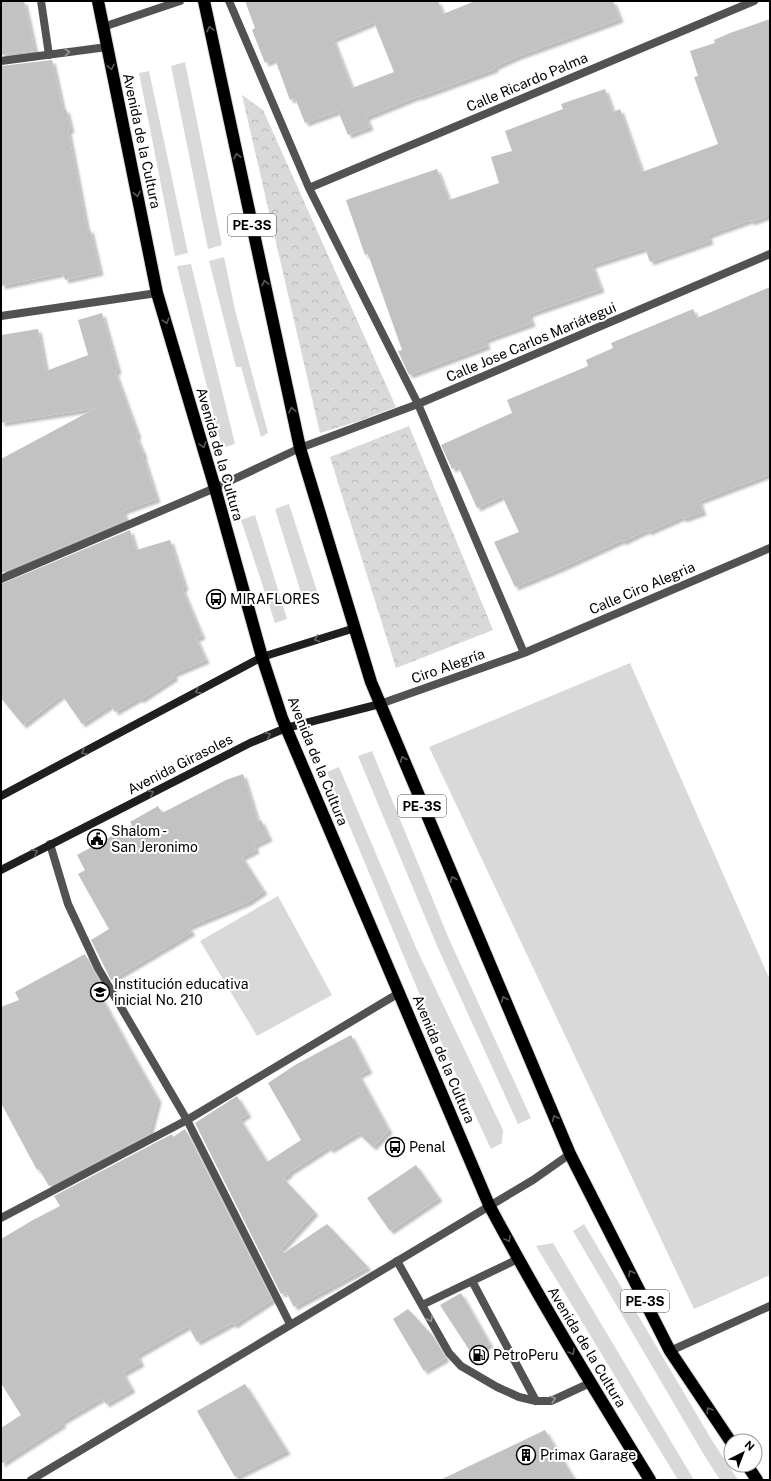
<svg xmlns="http://www.w3.org/2000/svg" width="771" height="1481" viewBox="0 0 771 1481" font-family="'Public Sans',sans-serif">
<style>
.grass{fill:#d9d9d9}
.forest{fill:url(#forest-crowns)}
.building{fill:#c2c2c2;fill-rule:evenodd;filter:url(#shadow)}
.lines{fill:none;stroke-linecap:round;stroke-linejoin:round}
.highway-casing{stroke:#dbdbdb;stroke-width:14}
.lane{stroke:#525252;stroke-width:8}
.street{stroke:#525252;stroke-width:8}
.secondary{stroke:#1f1f1f;stroke-width:8}
.highway{stroke:#000;stroke-width:12}
.oneway{stroke:#595959}
.oneway2{stroke:#979797}
.oneway3{stroke:#626262}
.labels{text-anchor:middle;stroke-width:4;stroke-linejoin:round;paint-order:stroke}
.shield{fill:#fff;stroke:#4c4c4c;stroke-width:1}
.shield-label{font-size:13px;font-weight:bold;fill:#000}
.street-label{font-size:14px;fill:#000;stroke:#fff}
.poi-label{font-size:14px;fill:#000;stroke:#fff;text-anchor:start}
</style>
<defs>
<pattern id="forest-crowns" width="20" height="18" patternUnits="userSpaceOnUse"><rect width="20" height="18" fill="#d9d9d9"/><path d="M2 6a3 3 0 1 1 6 0M12 15a3 3 0 1 1 6 0" fill="none" stroke="#b8b8b8"/></pattern>
<filter id="shadow"><feDropShadow dx="3.5" dy="3.5" stdDeviation="1" flood-color="#0004"/></filter>
</defs>
<rect width="100%" height="100%" fill="#fff"/>
<!-- grass -->
<path class="grass" d="M185,62L222,245L208,249L171,66Z
M149,71L188,253L175,256L139,73Z
M224,257L235,310L268,433L261,437L241,367H236L209,261Z
M191,264L235,444L222,448L177,266Z
M289,504L317,591L302,596L275,509Z
M255,515L287,619L275,623L241,520Z
M630,663L770,980V1275L694,1309L429,747Z
M372,751L449,939L531,1118L518,1124L438,948L358,756Z
M339,767L417,950L503,1130L502,1143L491,1149L424,1005L327,772Z
M278,896L332,995L257,1036L200,941Z
M584,1224L713,1442L738,1480H720L701,1450L573,1231Z
M553,1243L694,1480H678L536,1246Z"/>
<!-- forest -->
<path class="forest" d="M242,95L263,110L396,407L359,421L320,433Z
M409,426L493,630L396,668L330,457Z"/>
<!-- building -->
<path class="building" d="M1,1H24L35,51L1,55Z
M245,1H438L443,14L475,1H613L620,19L516,57L494,67L495,69L418,97V96L366,117L370,127L348,135L338,111L305,123L295,98L290,100L275,59L265,63L252,30L255,28ZM374,22L394,72L352,88L333,39Z
M770,19V215L751,222L750,220L708,235L710,241L650,262L645,248L592,265L601,289L529,314L532,323L485,340L487,346L409,375L398,351L402,350L368,254L365,255L346,200L437,169L449,200L499,183L491,157L512,151L505,131L563,109L561,104L605,89L613,112L620,109L642,172L718,144L694,77L698,76L690,51L715,43L714,40L730,33Z
M52,60L63,110L66,109L71,129L68,130L87,230L90,229L100,272L65,280L63,273L1,286V66Z
M770,287V474L699,501L703,512L683,519L682,517L648,532L647,530L622,542V540L561,568L515,587L494,542L519,532L502,496L477,508L458,466L452,469L441,445L512,413L507,400L588,366L586,360L613,348L611,343L693,309L697,318Z
M102,313L118,370L115,372L138,435L136,436L144,455L143,456L157,499L123,511L126,520L1,573V459L96,408L1,423V335L38,329L46,371L88,355L78,320Z
M130,530L136,550L170,540L185,587L182,588L202,636L196,638L206,660L173,674L175,677L140,700L139,698L115,712L111,705L82,724L62,695L23,725L1,698V584Z
M243,774L258,822L261,820L269,838L254,845L256,850L242,857L264,891L248,902L188,927L192,932L111,980L91,940L109,929L78,874L85,870L77,855L132,825L130,822L158,806L162,813L226,780Z
M85,954L102,986L97,989L128,1046L158,1099L149,1134L49,1186L39,1169L37,1170L1,1103V1007L19,1000L15,992Z
M351,1035L369,1070L359,1075L389,1130L373,1147L358,1133L330,1150L328,1147L288,1173L289,1174L283,1178L315,1212L281,1249L284,1253L327,1224L368,1267L294,1307L286,1292L281,1294L195,1123L237,1096L248,1114L240,1119L267,1162L301,1140L268,1083L295,1065Z
M185,1129L272,1300L234,1325L232,1323L197,1342L188,1326L137,1355L141,1363L123,1373L132,1389L106,1404L102,1398L61,1422L63,1424L1,1464V1428L21,1415L1,1383V1239L33,1220L60,1206L54,1196L172,1134L173,1137Z
M416,1165L439,1198L390,1231L367,1198Z
M461,1293L490,1344L472,1354L440,1305Z
M408,1309L432,1335L446,1358L424,1371L393,1319Z
M245,1384L287,1451L235,1477L197,1411Z
M545,1430L575,1480H440Z"/>
<g class="lines">
<!-- highway casing -->
<g class="highway-casing">
<path id="highway" d="M98,1L157,293L215,488L262,657L282,718L489,1205C539,1299 594,1389 650,1480
M204,1L300,448L371,682L570,1154L670,1351L731,1442
M747,1465L757,1480"/>
</g>
<!-- lane -->
<path class="lane" d="M41,1L49,55
M1,61L107,47
M397,1261L449,1353L461,1366L497,1387L519,1397L536,1401H551L590,1383
M472,1281L536,1401
M422,1305L518,1259
M670,1351L770,1306"/>
<!-- street -->
<path class="street" d="M229,1L309,188L418,404L524,653
M103,27L180,1
M309,188L754,1
M1,316L157,293
M1,579L215,488L300,448L418,404L770,254
M380,704L524,653L770,548
M50,844L68,904L98,968L187,1120L290,1324
M1,1218L187,1120L399,993
M31,1480L533,1180L570,1154"/>
<!-- secondary -->
<path class="secondary" d="M1,796L262,657L355,628
M1,870L250,743L286,728L380,704"/>
<!-- highway -->
<use href="#highway" class="highway"/>
</g>
<!-- one-way arrows -->
<defs><path id="oneway-chevron" d="M-2-3.5L2.5 0L-2 3.5" fill="none" stroke-width="1.6" stroke-linecap="round" stroke-linejoin="round"/></defs>
<g class="oneway">
<use href="#oneway-chevron" transform="translate(210 29) rotate(-102)"/>
<use href="#oneway-chevron" transform="translate(111 67) rotate(78)"/>
<use href="#oneway-chevron" transform="translate(237 156) rotate(-102)"/>
<use href="#oneway-chevron" transform="translate(137 194) rotate(78)"/>
<use href="#oneway-chevron" transform="translate(265 283) rotate(-102)"/>
<use href="#oneway-chevron" transform="translate(166 321) rotate(73)"/>
<use href="#oneway-chevron" transform="translate(292 410) rotate(-102)"/>
<use href="#oneway-chevron" transform="translate(203 445) rotate(73)"/>
<use href="#oneway-chevron" transform="translate(403 759) rotate(-113)"/>
<use href="#oneway-chevron" transform="translate(453 879) rotate(-113)"/>
<use href="#oneway-chevron" transform="translate(504 999) rotate(-113)"/>
<use href="#oneway-chevron" transform="translate(555 1118) rotate(-113)"/>
<use href="#oneway-chevron" transform="translate(508 1239) rotate(62)"/>
<use href="#oneway-chevron" transform="translate(631 1273) rotate(-117)"/>
<use href="#oneway-chevron" transform="translate(572 1352) rotate(60)"/>
<use href="#oneway-chevron" transform="translate(709 1410) rotate(-124)"/>
</g>
<g class="oneway2">
<use href="#oneway-chevron" transform="translate(67 52) rotate(-7)"/>
<use href="#oneway-chevron" transform="translate(430 1319) rotate(61)"/>
<use href="#oneway-chevron" transform="translate(553 1399) rotate(-17)"/>
</g>
<g class="oneway3">
<use href="#oneway-chevron" transform="translate(317 639) rotate(163)"/>
<use href="#oneway-chevron" transform="translate(198 691) rotate(152)"/>
<use href="#oneway-chevron" transform="translate(268 735) rotate(-24)"/>
<use href="#oneway-chevron" transform="translate(84 752) rotate(152)"/>
<use href="#oneway-chevron" transform="translate(151 793) rotate(-27)"/>
<use href="#oneway-chevron" transform="translate(35 852) rotate(-28)"/>
</g>
<!-- icons -->
<defs>
<g id="bus-ring" transform="scale(1)"><circle r="9.5" fill="#fff" stroke="#000" stroke-width="1.5"/><path d="M-5-6H5V4H4V6H2V4H-2V6H-4V4H-5ZM-3.5-4V0h7V-4ZM-3.5 1.2v1.5H-2V1.2ZM2 1.2v1.5H3.5V1.2Z" fill="#000"/></g>
<g id="civic-ring" transform="scale(1)"><circle r="9.5" fill="#fff" stroke="#000" stroke-width="1.5"/><path d="M-.6-6.5H3V-4.5H.6V-3L4-1V1h2V6H-6V1h2V-1L-.6-3ZM-1.2 2.5V6h2.4V2.5Z" fill="#000"/></g>
<g id="school-ring" transform="scale(1)"><circle r="9.5" fill="#fff" stroke="#000" stroke-width="1.5"/><path d="M0-5L7-2L0 1L-7-2ZM-4 1L0 2.5L4 1V4Q0 6-4 4Z" fill="#000"/></g>
<g id="fuel-ring" transform="scale(1)"><circle r="9.5" fill="#fff" stroke="#000" stroke-width="1.5"/><path d="M-5.5-6h7V0h2V4h1.3V-2.5L3-4.5l.8-.8L6-3V5H2.5V1h-1V6h-7ZM-4.2-4.7v3.2H.2V-4.7Z" fill="#000"/></g>
<g id="building-ring" transform="scale(1)"><circle r="9.5" fill="#fff" stroke="#000" stroke-width="1.5"/><path d="M-4-6H4V6H1V3H-1V6H-4ZM-2.5-4.3h1.7v1.8h-1.7ZM.8-4.3h1.7v1.8H.8ZM-2.5-1h1.7V.8h-1.7ZM.8-1h1.7V.8H.8Z" fill="#000"/></g>
</defs>
<g fill-rule="evenodd">
<use href="#bus-ring" x="216" y="599"/>
<use href="#civic-ring" x="97" y="839"/>
<use href="#school-ring" x="100" y="992"/>
<use href="#bus-ring" x="395" y="1147"/>
<use href="#fuel-ring" x="479" y="1355"/>
<use href="#building-ring" x="526" y="1455"/>
</g>
<g class="labels">
<!-- shield labels -->
<g class="shield">
<rect x="228" y="214" width="48" height="22" rx="3"/>
<rect x="398" y="795" width="48" height="22" rx="3"/>
<rect x="621" y="1290" width="48" height="22" rx="3"/>
</g>
<g class="shield-label">
<text x="252" y="230">PE-3S</text>
<text x="422" y="811">PE-3S</text>
<text x="645" y="1306">PE-3S</text>
</g>
<!-- street labels -->
<g class="street-label">
<text transform="translate(527 82) rotate(-23)" y="5">Calle Ricardo Palma</text>
<text transform="translate(142 141) rotate(78)" y="5">Avenida de la Cultura</text>
<text transform="translate(531 342) rotate(-23)" y="5">Calle Jose Carlos Mariátegui</text>
<text transform="translate(220 454) rotate(74)" y="5">Avenida de la Cultura</text>
<text transform="translate(642 588) rotate(-23)" y="5">Calle Ciro Alegria</text>
<text transform="translate(448 666) rotate(-20)" y="5">Ciro Alegría</text>
<text transform="translate(318 761) rotate(68)" y="5">Avenida de la Cultura</text>
<text transform="translate(180 764) rotate(-27)" y="5">Avenida Girasoles</text>
<text transform="translate(444 1059) rotate(67)" y="5">Avenida de la Cultura</text>
<text transform="translate(587 1347) rotate(59)" y="5">Avenida de la Cultura</text>
</g>
<!-- poi labels -->
<g class="poi-label">
<text x="230" y="604">MIRAFLORES</text>
<text x="111" y="836">Shalom -<tspan x="111" dy="16">San Jeronimo</tspan></text>
<text x="114" y="989">Institución educativa<tspan x="114" dy="16">inicial No. 210</tspan></text>
<text x="409" y="1152">Penal</text>
<text x="493" y="1360">PetroPeru</text>
<text x="540" y="1460">Primax Garage</text>
</g>
</g>
<!-- border -->
<rect width="771" height="1481" fill="none" stroke="#000000" stroke-width="4"/>
<!-- north arrow -->
<g transform="translate(743 1453) rotate(42)"><circle r="19" fill="#ffffff" stroke="#999999"/>
<path d="M0-3L7 15L0 10L-7 15Z" fill="#000000"/>
<text y="-6" font-size="11" font-weight="bold" text-anchor="middle" fill="#000000">N</text>
</g>
</svg>
